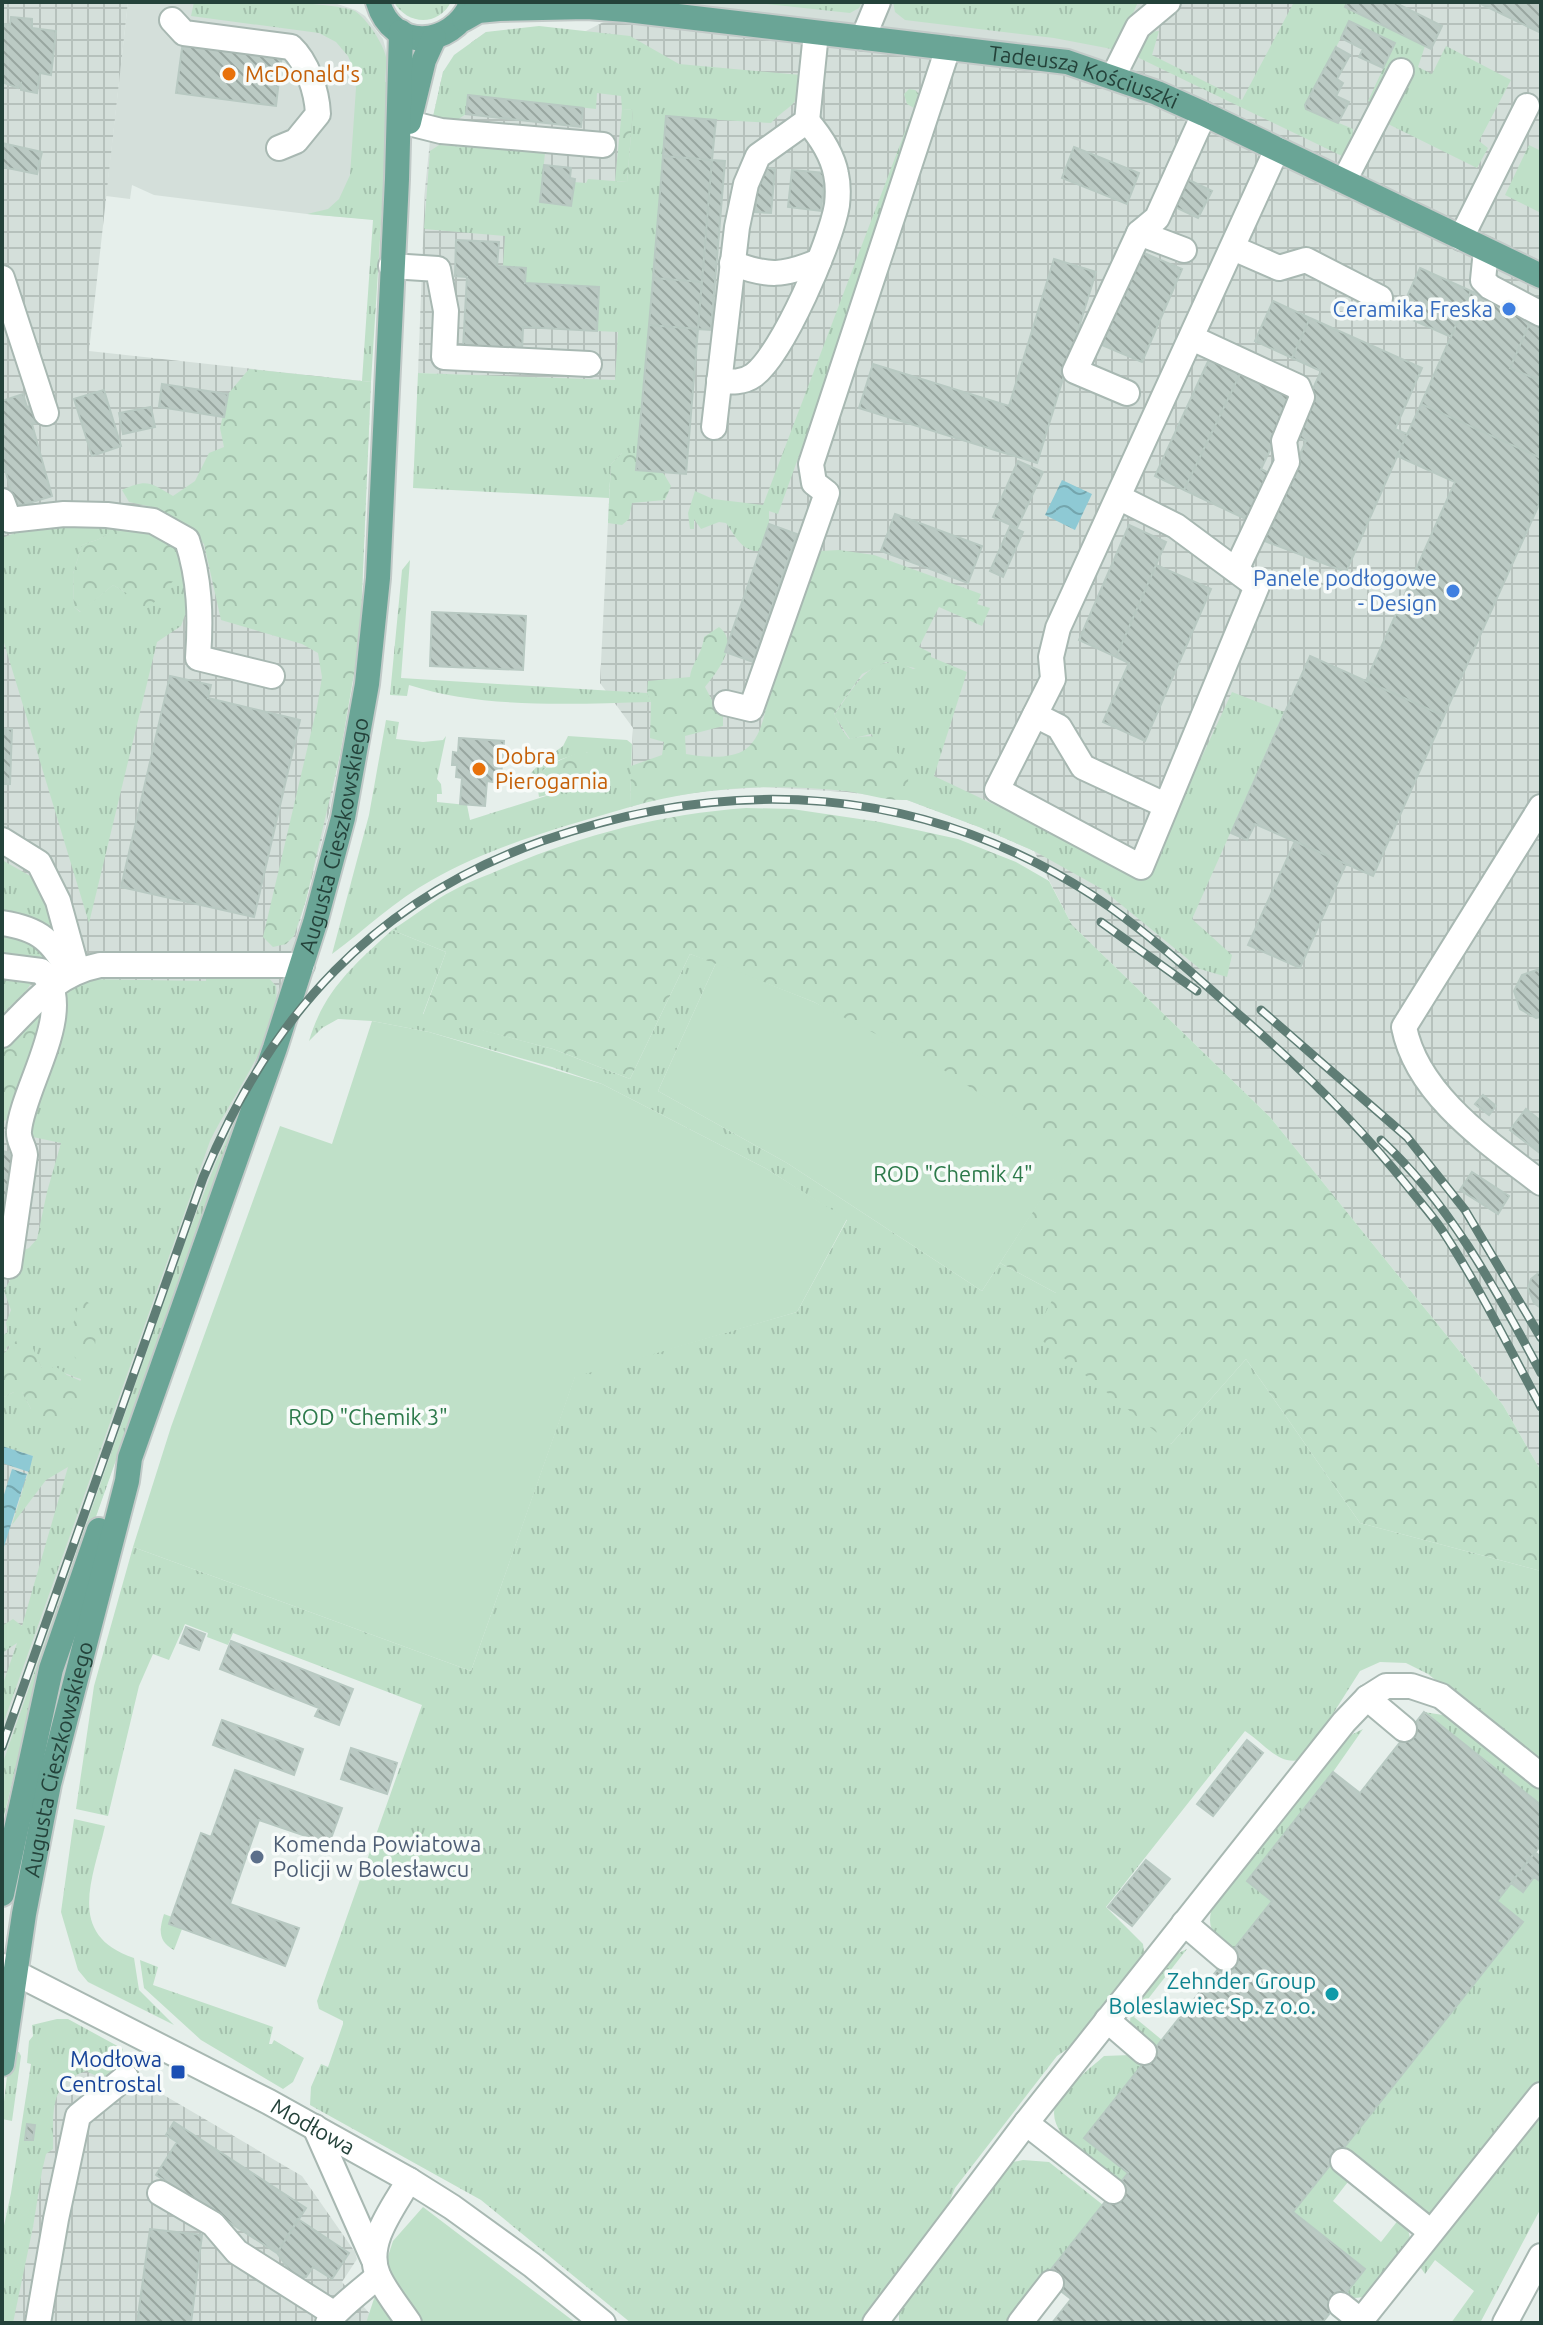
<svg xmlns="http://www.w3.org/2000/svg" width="1543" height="2325" viewBox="0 0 1543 2325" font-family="Ubuntu,sans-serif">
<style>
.built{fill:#d4dfda}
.industrial{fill:url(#industrial-grid)}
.grass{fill:url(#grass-tufts)}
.forest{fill:url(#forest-crowns)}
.garden{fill:#bfe0c8}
.water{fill:url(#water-waves)}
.building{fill:url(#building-back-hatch);stroke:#b8c9c2;stroke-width:2}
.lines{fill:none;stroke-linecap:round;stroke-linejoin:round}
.minor-casing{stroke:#a8b8b2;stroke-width:28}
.major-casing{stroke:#c2cac8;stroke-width:28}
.minor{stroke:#fff;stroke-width:24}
.major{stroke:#6aa596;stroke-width:24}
.rail-casing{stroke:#5f7d75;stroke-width:9}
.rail{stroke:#f7fbf9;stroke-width:6;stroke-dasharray:18;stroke-linecap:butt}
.food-dot{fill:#e8710a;stroke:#f7fbf9;stroke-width:3}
.shop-dot{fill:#3f7fe0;stroke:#f7fbf9;stroke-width:3}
.service-dot{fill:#5c6f8a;stroke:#f7fbf9;stroke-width:3}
.culture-dot{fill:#0f9aa8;stroke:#f7fbf9;stroke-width:3}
.transit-dot{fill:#1a4fb4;stroke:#f7fbf9;stroke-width:3}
.labels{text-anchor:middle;stroke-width:7;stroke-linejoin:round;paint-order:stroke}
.food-label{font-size:22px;fill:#c56008;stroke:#f7fbf9;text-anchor:start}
.street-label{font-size:22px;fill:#24423a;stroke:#f7fbf9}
.shop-label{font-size:22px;fill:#366cbe;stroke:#f7fbf9;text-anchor:end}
.park-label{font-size:22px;fill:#2d7a4b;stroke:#f7fbf9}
.service-label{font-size:22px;fill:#4e5e75;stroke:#f7fbf9;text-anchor:start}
.culture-label{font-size:22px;fill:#0d838f;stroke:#f7fbf9;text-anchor:end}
.transit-label{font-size:22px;fill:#164399;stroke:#f7fbf9;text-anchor:end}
</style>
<defs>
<pattern id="industrial-grid" width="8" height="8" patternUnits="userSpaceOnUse" patternTransform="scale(2)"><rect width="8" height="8" fill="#d4dfda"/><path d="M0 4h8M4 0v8" fill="none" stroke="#b6c1bc"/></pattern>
<pattern id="grass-tufts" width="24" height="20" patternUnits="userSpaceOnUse" patternTransform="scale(2)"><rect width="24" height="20" fill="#bfe0c8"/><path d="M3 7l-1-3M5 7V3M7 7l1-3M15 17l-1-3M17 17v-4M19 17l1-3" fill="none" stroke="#a4c1ad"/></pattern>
<pattern id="forest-crowns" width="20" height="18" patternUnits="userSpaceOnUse" patternTransform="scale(2)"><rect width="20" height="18" fill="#bfe0c8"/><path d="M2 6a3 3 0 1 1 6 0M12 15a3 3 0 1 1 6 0" fill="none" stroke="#a4c1ad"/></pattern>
<pattern id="water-waves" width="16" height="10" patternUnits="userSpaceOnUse" patternTransform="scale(2)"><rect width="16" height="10" fill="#8ec9d4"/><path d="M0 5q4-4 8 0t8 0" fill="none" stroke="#74a5ad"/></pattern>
<pattern id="building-back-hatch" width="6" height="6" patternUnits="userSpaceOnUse" patternTransform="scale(2)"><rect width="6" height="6" fill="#bbcac4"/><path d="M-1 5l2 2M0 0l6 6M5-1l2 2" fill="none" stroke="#98a6a0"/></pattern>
</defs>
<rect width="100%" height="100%" fill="#e6efeb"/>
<!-- built -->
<path class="built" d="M128,2H331L356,10L365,16L383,39L389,62L380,220L307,214L154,195L132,185L130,199L106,196Z
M609,2H1168L1113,77Z
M252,987L276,1006L2,1782V1708Z"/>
<!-- industrial -->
<path class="industrial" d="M2,2H128L89,351L371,382L360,639L329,813L306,900L276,1006L252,987L2,1708Z
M1168,2H1541V1471L1503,1405L1270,1117L1072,925L1034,851L979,827L907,800L847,792L763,787L707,791L661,798L630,807L633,728L600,683L615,381L418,373L425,189L432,121L443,72L472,42L486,32H584L627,10L1112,77Z
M74,2053L162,2094L302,2176L355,2252L357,2259L342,2282L370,2314L366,2323H3L41,2150L46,2117Z"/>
<!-- grass -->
<path class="grass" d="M194,2C230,2 327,0 355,11C367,19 383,43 386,57C387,65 385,74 385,82H390L371,382L362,381L373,220L307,214L328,209L339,199L350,175L356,88L353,68L348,56L336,42L319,33L191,16Z
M394,2H451C438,27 407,25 394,2Z
M748,2H862L859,8L850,13Z
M893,2H1138L1117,50L1054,38L905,20L895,12Z
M1294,2H1347L1345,7L1425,46L1418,67L1432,74L1446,46L1511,80L1479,141L1488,148L1477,168L1384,122L1389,112L1368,101L1395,43L1350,21L1305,105L1306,109L1353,129L1351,153L1342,156L1139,58L1137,54L1147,32L1159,31L1152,55L1242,100Z
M539,26L630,36L679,64L801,75C801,107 790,103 771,123L666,117L638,453H622L611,464L609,498L413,488L418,373L615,380L618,332L597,331L599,287L525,283L526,268L503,266L505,236L424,229L430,151L439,145L545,153L540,201L571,206L574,182L586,183L588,179L627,182L633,110L622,109L621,96L597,93L596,109L469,95L466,114L448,126L432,121L443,72L454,55L486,32Z
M909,89L915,90L923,98L856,297L778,514L769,511V524L760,551C742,552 736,537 726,523L719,522L701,529L694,519V529H690L688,513L695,491L713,499L763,505L914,108L907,104L904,94Z
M1529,145L1541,151V213L1505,195Z
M114,521C109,539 98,539 82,545L73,574L74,607L80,612L113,585L125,592L188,554L193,587L185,615L181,626L157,642L89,923L2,636V538L38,524Z
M410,560L401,678L647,693L651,702C573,704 483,709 409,685L407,696L390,695L402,570Z
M931,653V657L967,672L934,776L1029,821L1141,879L1159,849L1232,692L1284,712L1192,919L1232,955L1227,977L1200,969L1102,889L1034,851L979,827L907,800L906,776L871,734L850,739L834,715C855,687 872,647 913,669L930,663Z
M386,720L399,722L396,739L423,742L443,740L446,736L437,779L441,784L442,794H437V802L467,805L470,820L546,796L594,771L587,752C571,755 535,765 536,785L524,781L540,763L563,746L568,736L627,740L632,744L630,807C562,827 494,845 432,880C395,900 365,930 332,954L369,815Z
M2,860L41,882L65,943L2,919Z
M2,928L23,932L50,960L2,959Z
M392,930L446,952L423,1014L553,1049L630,1079L690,954L716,963L658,1091L787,1163L982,1291L1000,1263L1056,1293L1171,1444L1246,1359L1360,1523L1541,1571V1765L1428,1674L1406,1663L1380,1662L1360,1671L1305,1758C1281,1769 1265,1744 1245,1731L1106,1907L1143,1944L1145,1960L1088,2035L1057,2056L955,2188L942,2220L864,2323H631L481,2200L310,2105L311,2087L321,2064L328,2067L343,2024V2021L319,2009L317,2001L422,1705L233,1633L228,1645L207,1637L208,1633L185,1624L169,1660L153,1654L139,1686L108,1816L76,1809L94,1686L133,1547L471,1671L575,1376L797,1312L847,1220L765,1168L602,1084L552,1067L429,1032L372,1021L338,1019L322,1028L309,1041C324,990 354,965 392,930Z
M267,976L276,986C282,1032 230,1099 210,1141L2,1727V1687L17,1643L2,1653V1626L13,1619L22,1626L68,1467L46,1480L12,1525L33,1456L2,1446V1398L14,1392H22L31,1409H71L81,1379C66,1375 58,1368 42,1368L37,1358L8,1346L2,1355V1336L8,1332L6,1323L11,1310L4,1291L14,1273L17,1253L29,1248L37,1239L47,1192L61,1143L33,1137L27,1131L69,988L81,979L206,981V977Z
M238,1115L58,1624L21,1746L2,1825V1765L185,1242L216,1162Z
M1424,1712L1449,1716L1541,1789V1805Z
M1363,1729L1333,1772L1248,1880L1272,1901L1234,1949C1211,1934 1205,1928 1214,1901L1347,1737Z
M74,1819L105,1826C93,1879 65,1935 134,1958L139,1990L174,2025L88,1982L78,1970L61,1912Z
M1534,1877L1541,1882V2082L1442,2208L1428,2214L1420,2212L1343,2149L1522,1922L1497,1901L1511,1883L1523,1892Z
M164,1914L172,1917L182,1929L174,1950C158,1941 159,1930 164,1914Z
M1187,1949L1134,2017L1162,2040L1156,2047L1130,2023L1131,2008L1172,1956Z
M140,1960L158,1967L153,1985L273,2027L269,2044H272L274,2040L304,2058L293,2082L283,2089L201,2040L144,1988Z
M57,2019H68L123,2049L113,2084L86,2071C47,2084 54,2115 53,2149L46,2154L42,2171L33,2227L13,2323H2V2235L11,2193L31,2064L27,2063L29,2041L33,2036L32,2025Z
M10,2050L19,2052L21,2056L12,2121L2,2119Z
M1130,2055L1142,2065L1084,2138L1128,2173L1119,2184C1099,2167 1038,2132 1058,2100C1068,2084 1090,2069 1104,2056Z
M1541,2111V2208L1480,2323H1451L1474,2291L1435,2260L1425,2274L1419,2265Z
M1023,2160L1049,2162L1103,2205L1044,2277L1013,2323H899V2311L1006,2168L1013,2162Z
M1333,2162L1351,2178L1333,2201L1381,2242L1399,2219L1408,2229L1411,2243C1394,2265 1376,2308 1343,2296L1293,2212Z"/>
<!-- forest -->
<path class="forest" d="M622,109L633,110L627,182L615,181Z
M249,369L371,382L360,639L340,755L306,900L294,936L286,944L273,947L263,937L317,707L322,677L318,653L302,644L221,620L204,544L191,532L152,507L129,502L122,490C147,479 149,482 173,496L195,481L209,453L224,447L220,428L228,394Z
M622,453H638L664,474L671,486L665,500L632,503L629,519L622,525L608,523L611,464Z
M114,521L137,523L188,554L182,571L150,607L138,606L125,592L113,585L81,612L74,607L73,574L82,545C98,539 109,539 114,521Z
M839,550L874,555L981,594L977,604L990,608L982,626L939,607L919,647L931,653V663L924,670L886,662L862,674L834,714L841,728L849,739C884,731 887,741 909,766L907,800C886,801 866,794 846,791C774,783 699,787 630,807L631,766L662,755L664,742L650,738L651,702L647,693L648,681L690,677C692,662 702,655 704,637L719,627C740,643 718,671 705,687L713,702L723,710V726L685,736L686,754C703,757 731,760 746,749C764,735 765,706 772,687C788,641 804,596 820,551Z
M583,751L589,753L594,771L593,784L539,797L536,777C547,764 567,757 583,751Z
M746,808L792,809L880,822L958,839L1016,862L1049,881L1072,925L1270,1117L1503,1405L1541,1471V1571L1360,1523L1246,1359L1171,1444L1034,1334L1056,1293L1000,1263L1070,1153L814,1002L690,954L630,1079L553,1049L423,1015L446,952L392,930C413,917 432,901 454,890C470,881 488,875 504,868C582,835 662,814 746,808Z
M2,972L36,976L26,991L2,1014Z
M46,1002L19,1113L2,1122V1046Z
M84,1299L98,1311L94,1358L87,1363L75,1358C71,1340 71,1312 84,1299Z
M16,1341L31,1344L42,1368H58L67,1375L90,1385V1397L71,1409L66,1424L59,1428L31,1409L22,1392H14L2,1398V1355Z"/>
<!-- garden -->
<path class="garden" d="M716,963L814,1002L936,1065L1071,1153L982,1291L787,1163L658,1091Z
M372,1021L429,1032L602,1084L765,1168L847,1219L797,1312L575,1377L471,1671L133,1547L171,1427L280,1126L332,1144Z
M423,2207L576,2323H366L393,2241Z"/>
<!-- water -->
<path class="water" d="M1062,480L1092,494L1075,530L1045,515Z
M2,1446L33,1456L29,1472L2,1463Z
M12,1469L27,1474L2,1553V1501Z"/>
<!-- building -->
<path class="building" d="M1347,2H1394L1442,26L1431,49L1345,7Z
M1477,2H1541V33Z
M11,17L32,19V28L56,31L51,75L40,73L37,93L21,90V84L18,88L2,82V24L10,25Z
M1349,21L1395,43L1383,68L1359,57L1363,49L1341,38Z
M183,41L282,54L276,106L176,93Z
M1336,47L1350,55L1337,79L1343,83L1336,96L1349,102L1338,123L1306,109L1305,105Z
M468,95L583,108L581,127L466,114Z
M666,116L716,120L712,160L663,156Z
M2,143L42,152L37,174L2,167Z
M1074,147L1139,173L1127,204L1062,178Z
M663,156L712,160L702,282L653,278Z
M712,160L725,161L711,330L698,329Z
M544,165L571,168L570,178L575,179L571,206L540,202Z
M759,167L775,169L771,213L755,212Z
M792,170L825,173L821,211L788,207Z
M1185,178L1212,191L1198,218L1171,205Z
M456,240L499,242L497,266L526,268L525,283L599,287L597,331L523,327L522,351L463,348L467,277L455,276Z
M1137,250L1182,269L1142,362L1097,343Z
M1054,259L1096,272L1037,463L859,408L873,364L1009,406Z
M1420,268L1471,291L1451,337L1399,314Z
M653,278L702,282L698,329L649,325Z
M1471,291L1532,318L1510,368L1541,381V458L1421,404Z
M1273,301L1310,318L1292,358L1255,341Z
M1310,318L1422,368L1395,429L1407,434L1346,572L1262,540L1306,441L1292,435L1321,371L1292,358Z
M1532,318L1541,322V381L1510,368Z
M649,325L698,329L686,474L636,470Z
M1210,357L1241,372L1184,490L1155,476Z
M1241,372L1295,398L1261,469L1274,476L1252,522L1184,490Z
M162,384L228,394L224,417L159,407Z
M104,390L121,446L92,456L74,399Z
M23,394L27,407L33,405L38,422L32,424L52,496L16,507L2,459V401Z
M1421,404L1541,458V500L1444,716L1366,681L1455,482L1397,456Z
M151,407L155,427L123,434L119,413Z
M1018,461L1043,472L1017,528L993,517Z
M895,514L982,546L968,583L881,551Z
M769,524L797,534L753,662L725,652Z
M1129,525L1166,542L1116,657L1079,640Z
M1010,526L1023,532L1003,577L990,571Z
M1156,565L1211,589L1145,741L1103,722L1129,663L1116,657Z
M432,612L526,616L523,670L430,666Z
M1310,656L1444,716L1373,876L1255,824L1247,840L1231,833Z
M170,676L211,685L208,698L300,720L254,917L121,887Z
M2,729H12L10,784H2Z
M459,738L504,741L501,776H494L493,782L487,781L485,806L460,804L462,778L456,777L457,765H452L453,752L458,753Z
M1295,841L1346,864L1300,968L1248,945Z
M1540,969L1541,1017L1536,1018L1520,1009L1514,991L1522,975Z
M1483,1095L1496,1106L1489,1115L1475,1104Z
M1526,1109L1541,1121V1154L1510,1130Z
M2,1151L16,1154L2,1250Z
M1472,1172L1509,1196L1498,1214L1460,1190Z
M1541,1271V1308L1534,1303L1528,1289L1531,1279Z
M186,1627L205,1634L199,1650L180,1643Z
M231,1641L353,1689L339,1725L315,1716L319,1708L220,1669Z
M1424,1712L1541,1805V1845L1497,1901L1523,1922L1293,2212L1365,2269L1322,2323H1052L1071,2299L1044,2278L1128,2173L1084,2138L1272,1901L1247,1881L1333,1772L1360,1793Z
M222,1720L303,1749L294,1775L213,1745Z
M1247,1740L1263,1753L1213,1816L1197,1804Z
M351,1748L397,1763L387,1794L341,1779Z
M235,1770L342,1808L329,1844L259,1820L230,1904L299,1928L285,1966L169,1924L201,1833L211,1837Z
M1535,1852L1541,1857V1882L1534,1877L1523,1892L1511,1883Z
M1146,1860L1170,1879L1132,1926L1108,1907Z
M174,2122L306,2208L277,2253L156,2175L177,2142L166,2135Z
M27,2124L35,2125L33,2140H25Z
M298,2219L349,2253L332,2279L313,2267L306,2277H299L290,2271L277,2253Z
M150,2229L202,2235L191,2323H137Z"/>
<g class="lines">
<!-- minor casing -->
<g class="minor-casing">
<g id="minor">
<path d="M172,20L184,33L291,47C307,62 317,91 318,114L296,141L279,148"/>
<path d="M863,38L878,2"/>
<path d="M1113,77L1138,27L1168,2"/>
<path d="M409,123L441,131L603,145"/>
<path d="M1344,181L1401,71"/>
<path d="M1139,233L1184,250"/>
<path d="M1461,238L1527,106"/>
<path d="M1233,248L1279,268L1306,260L1380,298"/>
<path d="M1486,250L1483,280L1490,287L1541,314"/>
<path d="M732,263C768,277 784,276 819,261"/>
<path d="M391,266L438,269L446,311L444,357L589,364"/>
<path d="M2,278L46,413"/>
<path d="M1192,338L1298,387L1302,397L1284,441L1287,462L1236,570"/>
<path d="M719,381C731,382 743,383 754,375C783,353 831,242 837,205C838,196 838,183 836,174C832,153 820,136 807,121"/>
<path d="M1127,393L1075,371L1139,233L1157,218L1204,114"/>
<path d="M714,427L737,227L746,184L758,156L807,121L816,33"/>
<path d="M1118,497L1176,526L1257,586L1141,867L997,790L1053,679L1051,657L1058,628L1277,149"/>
<path d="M2,501L9,520L64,514L107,515L153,521L187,540C200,579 201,617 198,658L272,676"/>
<path d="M726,703L751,709L827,493L814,483L811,464L948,48"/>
<path d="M1035,715L1059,727L1083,767L1165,805"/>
<path d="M1541,807L1404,1027C1417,1095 1489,1143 1541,1183"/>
<path d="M2,840L39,863L58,901L77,970"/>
<path d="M2,923C42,929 50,941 71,973"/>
<path d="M2,966L41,971C79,1007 22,1088 19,1131C18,1140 24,1146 25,1155L9,1266"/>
<path d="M2,1035C33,1004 55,974 100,965H302"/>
<path d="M1367,1698L1404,1729"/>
<path d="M1184,1923L1225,1958"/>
<path id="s1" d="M2,1966L269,2102L409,2180L452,2207L532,2265L603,2323"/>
<path d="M1107,2020L1144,2052"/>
<path d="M1026,2123L1113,2191"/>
<path d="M315,2127L373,2258"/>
<path d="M1343,2161L1431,2232"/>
<path d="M409,2180C394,2207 364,2243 378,2275C385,2291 399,2308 409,2323"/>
<path d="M160,2193L213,2224L237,2252L333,2313"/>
<path d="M1341,2305L1361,2321"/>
<path d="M38,2323L56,2219L78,2116L126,2077"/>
<path d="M328,2323C335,2310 365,2288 378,2276"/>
<path d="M875,2323L1026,2123L1344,1722L1367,1698L1386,1686H1411L1441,1696L1541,1776"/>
<path d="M1020,2323L1051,2283"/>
<path d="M1359,2323L1541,2095"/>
<path d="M1505,2323L1541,2256"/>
</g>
</g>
<!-- major casing -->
<g class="major-casing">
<g id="major">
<path d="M378,2C392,52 452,48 471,4"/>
<path id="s2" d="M464,19L478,11L499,9L587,7L627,10L1067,62L1157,93L1204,114L1541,276"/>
<path d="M409,122L424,60L434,38"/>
<path d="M2,1894L51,1669L99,1530"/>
<path id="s3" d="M2,2064L24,1914L49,1784L127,1481L130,1458L275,1048L315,923L343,818L367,684L378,578L397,179L401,32"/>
</g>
</g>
<!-- minor -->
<use href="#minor" class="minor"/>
<!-- major -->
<use href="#major" class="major"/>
<!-- rail casing -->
<g class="rail-casing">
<path id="rail" d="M1101,922L1197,991
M1261,1010L1407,1137L1465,1210L1541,1338
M1381,1140C1451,1205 1496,1290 1541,1373
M2,1747L203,1178C270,1015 374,901 542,841C732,774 921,785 1092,895C1144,929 1190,971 1236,1012C1299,1066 1357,1123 1409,1188C1420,1202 1432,1215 1442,1230C1479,1286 1509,1348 1541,1407"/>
</g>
<!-- rail -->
<use href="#rail" class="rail"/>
</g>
<!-- markers -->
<g class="food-dot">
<circle cx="229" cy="74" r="8"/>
<circle cx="479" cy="769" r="8"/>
</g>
<g class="shop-dot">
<circle cx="1509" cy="309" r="8"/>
<circle cx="1453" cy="591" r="8"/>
</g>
<circle class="service-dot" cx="257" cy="1857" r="8"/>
<circle class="culture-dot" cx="1332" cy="1994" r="8"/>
<rect class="transit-dot" x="170" y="2064" width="16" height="16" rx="4"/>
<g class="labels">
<!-- food labels -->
<g class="food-label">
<text x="245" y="82">McDonald's</text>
<text x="495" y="764">Dobra<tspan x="495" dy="25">Pierogarnia</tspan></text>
</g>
<!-- street labels -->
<g class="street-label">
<text dy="8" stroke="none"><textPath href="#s2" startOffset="628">Tadeusza Kościuszki</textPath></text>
<text dy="8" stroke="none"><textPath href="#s3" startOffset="1276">Augusta Cieszkowskiego</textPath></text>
<text dy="8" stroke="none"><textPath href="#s3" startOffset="310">Augusta Cieszkowskiego</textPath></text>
<text dy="8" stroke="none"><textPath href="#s1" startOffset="350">Modłowa</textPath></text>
</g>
<!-- shop labels -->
<g class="shop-label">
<text x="1493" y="317">Ceramika Freska</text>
<text x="1437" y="586">Panele podłogowe<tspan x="1437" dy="25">- Design</tspan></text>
</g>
<!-- park labels -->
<g class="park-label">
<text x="953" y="1182">ROD "Chemik 4"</text>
<text x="368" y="1425">ROD "Chemik 3"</text>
</g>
<!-- service labels -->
<g class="service-label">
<text x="273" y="1852">Komenda Powiatowa<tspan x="273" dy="25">Policji w Bolesławcu</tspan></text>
</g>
<!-- culture labels -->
<g class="culture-label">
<text x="1316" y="1989">Zehnder Group<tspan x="1316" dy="25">Boleslawiec Sp. z o.o.</tspan></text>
</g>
<!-- transit labels -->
<g class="transit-label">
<text x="162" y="2067">Modłowa<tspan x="162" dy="25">Centrostal</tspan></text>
</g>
</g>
<!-- border -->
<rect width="1543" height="2325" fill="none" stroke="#24423a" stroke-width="8"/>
</svg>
